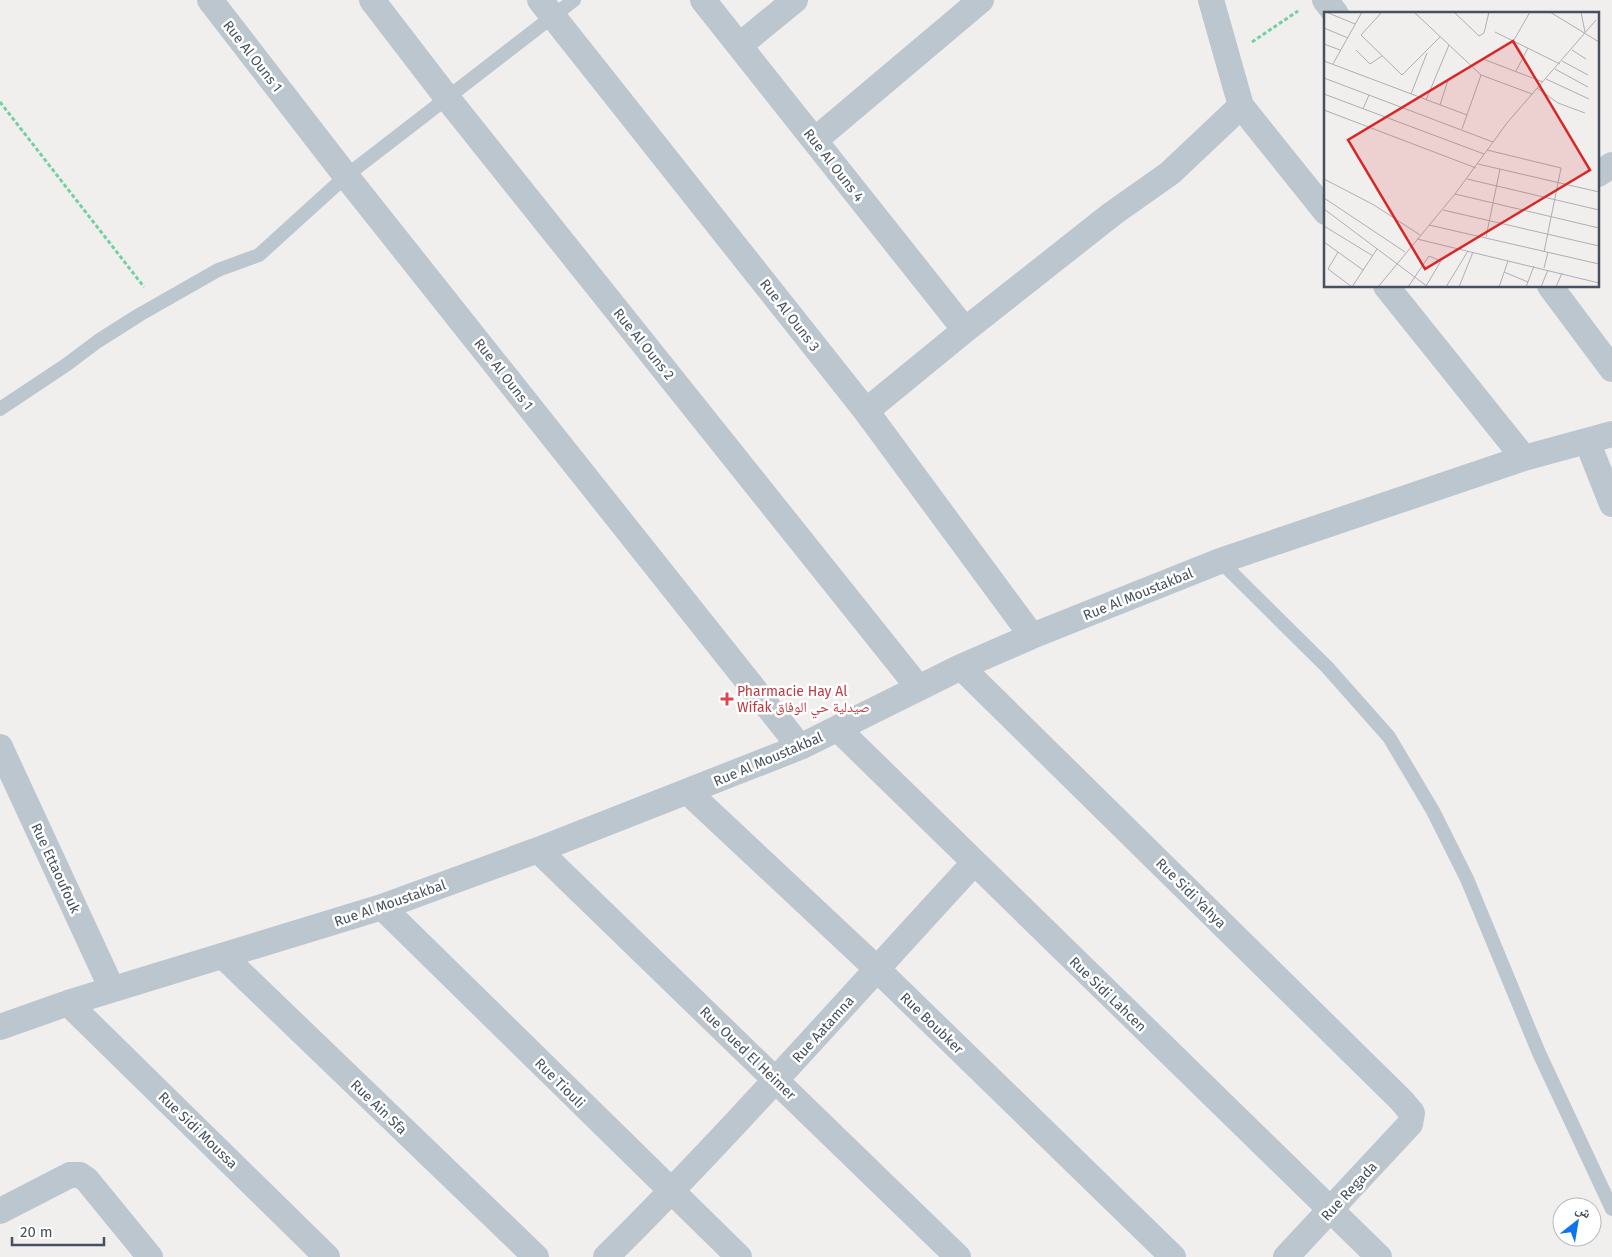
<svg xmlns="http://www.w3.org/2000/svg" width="1612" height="1257" viewBox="0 0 1612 1257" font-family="'Fira Sans','Noto Naskh Arabic',sans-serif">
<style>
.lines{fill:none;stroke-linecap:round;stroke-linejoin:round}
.path{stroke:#70d29f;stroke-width:3;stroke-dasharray:4 2.5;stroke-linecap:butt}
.lane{stroke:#bbc6ce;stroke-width:14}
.street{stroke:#bbc6ce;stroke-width:26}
.health-dot{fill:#e0444e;stroke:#fff;stroke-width:2}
.labels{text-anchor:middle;stroke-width:5;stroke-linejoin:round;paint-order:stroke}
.street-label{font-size:14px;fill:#45525d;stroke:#fff}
.health-label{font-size:14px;fill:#be3a42;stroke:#fff;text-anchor:start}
.inset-road{fill:none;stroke:#acb0b4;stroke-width:1}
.view{fill:#d62828;fill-opacity:0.15;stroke:#d62828;stroke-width:2.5}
.inset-edge{fill:none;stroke:#45525d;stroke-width:2.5}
</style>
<rect width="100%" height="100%" fill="#f1eeee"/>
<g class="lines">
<!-- path -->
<path class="path" d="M1252,42L1298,11
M0,102L144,287"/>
<!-- lane -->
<path class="lane" d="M0,409L66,365L98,341L139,315L218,270L259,255L346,176L574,0
M1220,561L1327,667L1389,737L1433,811L1467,879L1539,1053L1612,1209"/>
<!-- street -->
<path class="street" d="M210,0L346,176L800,747
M372,0L448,99L918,687
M540,0L866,411L1032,636
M703,0L965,330
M1211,0L1241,106L1326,212
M1325,0L1336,14
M740,45L795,0
M815,140L981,0
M1598,174L1612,165
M1386,286L1524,458
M1550,286L1612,369
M866,411L965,330L1112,214L1170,173L1241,106
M1587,441L1612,504
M961,667L1401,1100L1412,1113L1410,1124L1286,1257
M838,729L1379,1257
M0,747L112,989
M688,792L877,969L1173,1257
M538,850L958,1257
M382,907L739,1257
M223,956L536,1257
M68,1003L327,1257
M0,1027L68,1003L382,907L538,850L800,747L961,667L1032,636L1220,561L1524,458L1612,434
M0,1211L70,1175H80L87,1180L150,1257
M606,1257C734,1130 852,995 974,863"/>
</g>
<!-- markers -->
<path class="health-dot" d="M724.5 691.5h5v5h5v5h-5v5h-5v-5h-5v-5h5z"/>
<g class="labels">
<!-- street labels -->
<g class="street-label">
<text transform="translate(253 56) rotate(52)" y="5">Rue Al Ouns 1</text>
<text transform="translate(834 165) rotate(52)" y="5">Rue Al Ouns 4</text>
<text transform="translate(790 315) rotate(52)" y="5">Rue Al Ouns 3</text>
<text transform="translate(644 344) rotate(51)" y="5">Rue Al Ouns 2</text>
<text transform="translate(504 374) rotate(52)" y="5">Rue Al Ouns 1</text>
<text transform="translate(1138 594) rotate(-22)" y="5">Rue Al Moustakbal</text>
<text transform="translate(768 759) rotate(-23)" y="5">Rue Al Moustakbal</text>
<text transform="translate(56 868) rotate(65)" y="5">Rue Ettaoufouk</text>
<text transform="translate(1191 893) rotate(45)" y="5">Rue Sidi Yahya</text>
<text transform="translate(390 903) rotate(-19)" y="5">Rue Al Moustakbal</text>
<text transform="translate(1108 994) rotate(44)" y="5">Rue Sidi Lahcen</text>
<text transform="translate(932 1023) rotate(44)" y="5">Rue Boubker</text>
<text transform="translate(823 1029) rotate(-48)" y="5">Rue Aatamna</text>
<text transform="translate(748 1053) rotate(44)" y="5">Rue Oued El Heimer</text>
<text transform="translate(560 1083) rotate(45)" y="5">Rue Tiouli</text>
<text transform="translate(379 1107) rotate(44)" y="5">Rue Ain Sfa</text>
<text transform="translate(198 1130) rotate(44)" y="5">Rue Sidi Moussa</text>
<text transform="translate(1349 1191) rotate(-47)" y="5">Rue Regada</text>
</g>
<!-- health labels -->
<g class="health-label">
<text x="737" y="696">Pharmacie Hay Al<tspan x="737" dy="16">Wifak صيدلية حي الوفاق</tspan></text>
</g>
</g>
<!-- overview -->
<g transform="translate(1324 12)">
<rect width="275" height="275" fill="#f1eeee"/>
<path class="inset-road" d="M2,0L31,12M58,0L37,23L78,63L116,25M90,0L157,63L208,82M130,0L155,24L160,21L165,0M226,0L275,30M257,0L261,20M0,16L24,26M171,20L236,52M190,28L206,0M0,32L16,38M32,38L46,52L58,44M248,38L262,47M159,47L219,70M0,49L143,103M238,49L264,63M9,52L38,0M231,57L264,75M192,59L204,36M0,66L169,130M222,67L265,87M213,76L234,91L261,101M0,82L160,142M87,82L103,41M102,88L125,33M116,93L124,68M39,97L45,83M0,98L152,156M138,117L157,63M163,138L237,156L220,240M154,152L275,180M0,167L50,193L96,223M143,167L275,198M131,182L275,216M0,186L81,240M0,197L104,275M119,198L275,234M105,213L275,252M0,214L49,244M162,225L176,157M93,227L275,271M0,230L39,258M14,240L4,257L28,275L53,237M220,256L224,240M180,260L204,270M54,275L131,182L183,111L272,8M84,275L105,244L117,249L102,274M122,275L144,239M135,275L149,240M175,275L184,249M202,275L210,254M217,275L224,258M232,275L238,261"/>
<path class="view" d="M189,29L266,158L101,257L24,128Z"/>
<rect width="275" height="275" class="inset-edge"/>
</g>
<!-- north arrow -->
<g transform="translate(1577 1222) rotate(31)"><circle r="24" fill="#ffffff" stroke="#b5babe"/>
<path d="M0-4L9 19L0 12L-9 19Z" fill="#0e75eb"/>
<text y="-8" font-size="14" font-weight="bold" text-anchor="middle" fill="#45525d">ش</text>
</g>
<!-- scale -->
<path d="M12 1237v8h92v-8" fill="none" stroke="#45525d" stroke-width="2.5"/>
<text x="20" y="1237" font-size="15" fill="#45525d" stroke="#ffffff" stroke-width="4" paint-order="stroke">20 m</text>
</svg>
